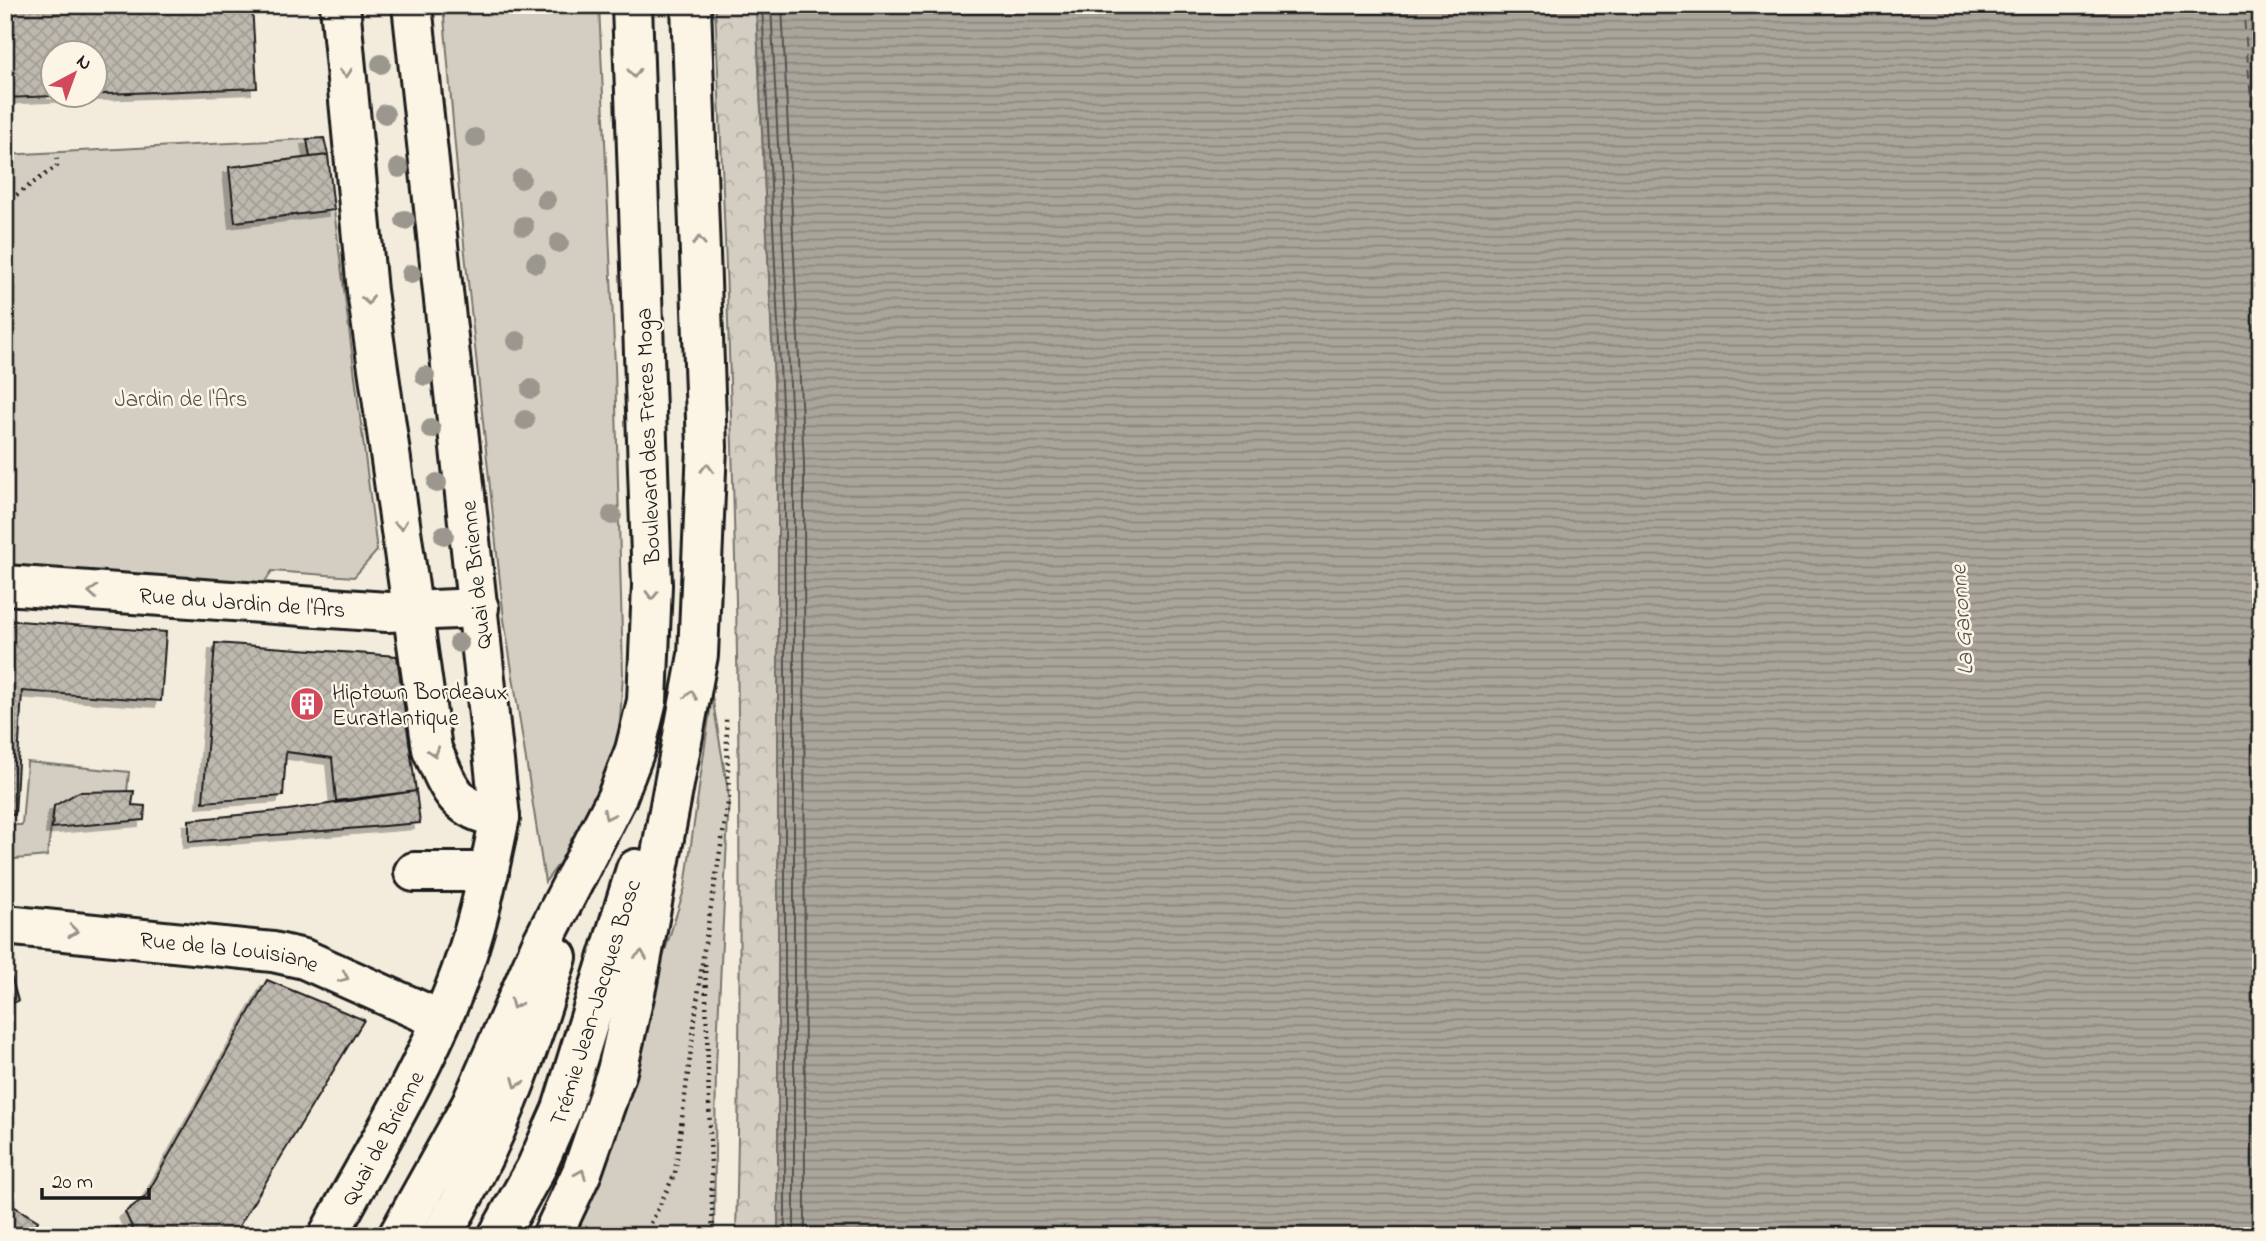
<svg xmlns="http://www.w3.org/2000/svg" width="2266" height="1241" viewBox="0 0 2266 1241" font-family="'Indie Flower',sans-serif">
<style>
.green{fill:#d3cec1;stroke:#78756e;stroke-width:2}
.forest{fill:url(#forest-crowns);stroke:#78756e;stroke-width:2}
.water{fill:url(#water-rules);stroke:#716e68;stroke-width:2}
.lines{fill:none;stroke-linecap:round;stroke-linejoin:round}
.shore{stroke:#55534f;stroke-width:2}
.ferry{stroke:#55534f;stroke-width:2;stroke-dasharray:9 7;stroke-linecap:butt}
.building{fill:url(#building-cross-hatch);stroke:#1c1c1c;stroke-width:2;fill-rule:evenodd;filter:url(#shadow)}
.minor-casing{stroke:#1c1c1c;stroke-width:44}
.major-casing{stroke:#1c1c1c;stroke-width:44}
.path{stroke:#1c1c1c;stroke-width:4.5;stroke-dasharray:2 5;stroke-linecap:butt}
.minor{stroke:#fcf5e5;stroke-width:38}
.major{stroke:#fcf5e5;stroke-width:38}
.tree{fill:#9b978e}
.oneway{stroke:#97938b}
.labels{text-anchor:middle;stroke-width:5;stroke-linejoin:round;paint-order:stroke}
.park-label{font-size:23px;fill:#53514e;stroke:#fcf5e5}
.street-label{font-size:23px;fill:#1c1c1c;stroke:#fcf5e5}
.poi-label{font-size:23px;fill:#1c1c1c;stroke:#fcf5e5;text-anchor:start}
.water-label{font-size:24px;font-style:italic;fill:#55534f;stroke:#fcf5e5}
</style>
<defs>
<pattern id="forest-crowns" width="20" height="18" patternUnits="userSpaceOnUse" patternTransform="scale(1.75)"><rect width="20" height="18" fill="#d3cec1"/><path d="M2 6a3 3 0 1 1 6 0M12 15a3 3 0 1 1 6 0" fill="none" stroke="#b5b0a5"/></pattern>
<pattern id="water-rules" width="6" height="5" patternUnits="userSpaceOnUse" patternTransform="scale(1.75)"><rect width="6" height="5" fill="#aaa59b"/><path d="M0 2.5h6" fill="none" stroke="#8a867e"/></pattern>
<pattern id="building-cross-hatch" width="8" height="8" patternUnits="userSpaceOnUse" patternTransform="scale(1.75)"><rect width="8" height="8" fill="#beb9ae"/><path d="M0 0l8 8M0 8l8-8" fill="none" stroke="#a39e95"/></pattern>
<filter id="shadow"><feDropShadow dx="-6" dy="6" stdDeviation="0" flood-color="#0004"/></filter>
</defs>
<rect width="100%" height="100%" fill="#f3ecdd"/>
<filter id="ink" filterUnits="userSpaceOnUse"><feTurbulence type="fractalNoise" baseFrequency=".0143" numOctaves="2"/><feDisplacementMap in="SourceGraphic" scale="14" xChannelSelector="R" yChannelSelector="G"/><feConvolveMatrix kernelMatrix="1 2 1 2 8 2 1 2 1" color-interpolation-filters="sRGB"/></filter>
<g filter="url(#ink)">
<!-- green -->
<path class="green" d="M443,5H599L615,367L623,674L619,737L576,841L545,882L504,619L461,216Z
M307,139L310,157L229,167L236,222L334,210L377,551L354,577L272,571L262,586L5,567V155Z
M712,696L729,797L716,1066L714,1236H561L643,1021L685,887Z
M27,762L129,772L127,792H79L54,806L47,856L5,860V825H22Z"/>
<!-- forest -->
<path class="forest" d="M715,5H756L778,465V1236H736C746,825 734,415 715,5Z"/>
<!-- water -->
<path class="water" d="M756,5H2261V1236H778V465Z"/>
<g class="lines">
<!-- shore -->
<path class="shore" d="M762,5L785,465V1236
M771,5L794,465V1236
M782,5L804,464L805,1236"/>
<!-- ferry -->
<path class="ferry" d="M2243,5L2261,218"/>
</g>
<!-- building -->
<path class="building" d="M5,5H252L257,88L5,98ZM52,52H94V94H52Z
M324,138L328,155L310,157L307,139Z
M328,155L334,210L235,222L229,167Z
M5,620L166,632L161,701L22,691L15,815L5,814Z
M215,643L397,656L416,791L336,801L332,758L286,752L283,796L203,802Z
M134,791L132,805L145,806L144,820L52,828L54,806L79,792Z
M416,791L420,823L189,842V820L288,810Z
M5,954L18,1001L5,1006Z
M267,980L364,1020L233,1236H136L125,1212L146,1196Z
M5,1201L38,1221L31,1236H5Z
M117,1227L119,1236H54L56,1228L79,1233L106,1231Z"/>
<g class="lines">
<!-- minor casing -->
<g class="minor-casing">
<g id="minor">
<path d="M340,5L367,291L432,749C448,786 456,812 500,817"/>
<path id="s1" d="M5,585L387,612L479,608"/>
<path d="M414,872H489"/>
<path id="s2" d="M5,925L273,952L304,959L441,1020"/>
<path id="s3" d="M328,1236C371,1156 420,1077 453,993C476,936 488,876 500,817L412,5"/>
</g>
</g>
<!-- major casing -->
<g class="major-casing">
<g id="major">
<path d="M398,1236L471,1105L542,943L617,797L635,750L647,701L652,585L632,5"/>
<path d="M441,1236C494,1147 528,1056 557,957"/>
<path id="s4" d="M498,1236L536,1168L562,1109L636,869"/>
<path d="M552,1236L582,1172L617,1071L637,983L698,655L707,447L691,5"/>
</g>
</g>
<!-- path -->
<path class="path" d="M5,203L57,166L56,153
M705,964L713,1236
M645,1236L675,1173L704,949L729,797L726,719"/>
<!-- minor -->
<use href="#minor" class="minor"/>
<!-- major -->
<use href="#major" class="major"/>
</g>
<!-- trees -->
<g class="tree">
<circle cx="381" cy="64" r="10"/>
<circle cx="385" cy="114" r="10"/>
<circle cx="475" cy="138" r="10"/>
<circle cx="399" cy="168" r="10"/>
<circle cx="521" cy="179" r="10"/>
<circle cx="546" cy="200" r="10"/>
<circle cx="405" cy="220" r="10"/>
<circle cx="524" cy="226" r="10"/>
<circle cx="559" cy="243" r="10"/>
<circle cx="536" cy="263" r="10"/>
<circle cx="411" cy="274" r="10"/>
<circle cx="517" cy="341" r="10"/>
<circle cx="425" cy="376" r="10"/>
<circle cx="531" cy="389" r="10"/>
<circle cx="525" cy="420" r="10"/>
<circle cx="431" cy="429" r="10"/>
<circle cx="437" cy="483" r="10"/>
<circle cx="612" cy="515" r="10"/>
<circle cx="444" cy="535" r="10"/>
<circle cx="459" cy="643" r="10"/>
</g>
<!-- one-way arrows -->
<defs><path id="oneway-chevron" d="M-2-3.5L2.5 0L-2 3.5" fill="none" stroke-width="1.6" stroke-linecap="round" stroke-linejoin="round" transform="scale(1.75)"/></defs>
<g class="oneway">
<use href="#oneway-chevron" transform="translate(346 73) rotate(85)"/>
<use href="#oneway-chevron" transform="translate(634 73) rotate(88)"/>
<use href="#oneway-chevron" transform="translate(699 241) rotate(-92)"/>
<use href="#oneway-chevron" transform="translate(368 300) rotate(82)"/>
<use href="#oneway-chevron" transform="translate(707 468) rotate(-88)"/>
<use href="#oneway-chevron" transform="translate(401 525) rotate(82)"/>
<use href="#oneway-chevron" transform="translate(93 592) rotate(-176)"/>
<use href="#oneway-chevron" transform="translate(652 595) rotate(91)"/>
<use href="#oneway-chevron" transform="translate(691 695) rotate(-81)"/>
<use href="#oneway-chevron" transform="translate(434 752) rotate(72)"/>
<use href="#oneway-chevron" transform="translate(608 815) rotate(116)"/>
<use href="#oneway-chevron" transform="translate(73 931) rotate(6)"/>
<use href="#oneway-chevron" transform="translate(641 955) rotate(-81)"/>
<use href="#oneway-chevron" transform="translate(344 977) rotate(23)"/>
<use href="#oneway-chevron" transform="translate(515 1004) rotate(114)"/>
<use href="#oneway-chevron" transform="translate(517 1083) rotate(112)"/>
<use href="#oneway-chevron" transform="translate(581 1174) rotate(-67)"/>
</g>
</g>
<!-- icons -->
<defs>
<g id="building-disc" transform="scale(1.75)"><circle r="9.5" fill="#d1495b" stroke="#fcf5e5"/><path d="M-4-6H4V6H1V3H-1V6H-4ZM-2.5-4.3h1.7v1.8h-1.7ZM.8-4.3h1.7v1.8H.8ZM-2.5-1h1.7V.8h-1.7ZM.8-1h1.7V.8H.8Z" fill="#fff"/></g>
</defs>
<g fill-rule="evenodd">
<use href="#building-disc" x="307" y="704"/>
</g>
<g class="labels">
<!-- park labels -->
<g class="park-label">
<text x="181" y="406">Jardin de l'Ars</text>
</g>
<!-- street labels -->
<g class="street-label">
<text transform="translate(647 436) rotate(-92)" y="8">Boulevard des Frères Moga</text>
<text transform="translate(475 575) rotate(-96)" y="8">Quai de Brienne</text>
<text dy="8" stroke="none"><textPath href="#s1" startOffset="238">Rue du Jardin de l'Ars</textPath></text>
<text dy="8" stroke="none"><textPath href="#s2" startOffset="226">Rue de la Louisiane</textPath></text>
<text dy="8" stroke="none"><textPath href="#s4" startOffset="254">Trémie Jean-Jacques Bosc</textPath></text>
<text dy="8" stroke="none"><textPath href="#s3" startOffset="112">Quai de Brienne</textPath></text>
</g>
<!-- poi labels -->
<g class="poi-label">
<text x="332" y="699">Hiptown Bordeaux<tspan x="332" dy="26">Euratlantique</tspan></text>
</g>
<!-- water labels -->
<g class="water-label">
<text transform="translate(1961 620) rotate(-94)" y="8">La Garonne</text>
</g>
</g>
<!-- margin -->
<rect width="2266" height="1241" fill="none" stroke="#fcf5e5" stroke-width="28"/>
<rect x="14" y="14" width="2238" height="1213" fill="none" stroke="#1c1c1c" stroke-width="2.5" filter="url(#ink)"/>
<!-- north arrow -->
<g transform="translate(74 74) rotate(41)"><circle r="33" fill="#fcf5e5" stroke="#a29e95" stroke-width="2"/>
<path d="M0-5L12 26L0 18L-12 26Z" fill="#d1495b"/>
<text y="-10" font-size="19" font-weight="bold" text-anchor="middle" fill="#1c1c1c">N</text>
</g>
<!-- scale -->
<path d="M42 1188v10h107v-10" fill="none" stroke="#1c1c1c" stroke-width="3.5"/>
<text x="52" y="1188" font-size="21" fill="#1c1c1c" stroke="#fcf5e5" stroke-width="5" paint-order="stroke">20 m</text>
</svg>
